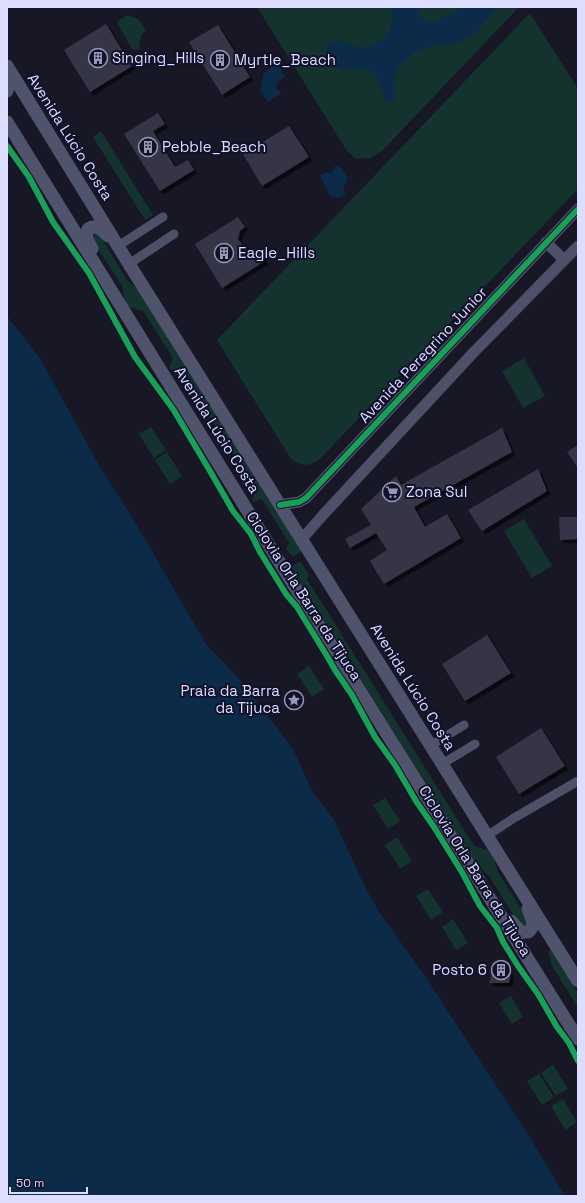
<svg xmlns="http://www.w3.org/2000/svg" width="585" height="1203" viewBox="0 0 585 1203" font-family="'Space Grotesk',sans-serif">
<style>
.green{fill:#14332f}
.water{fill:#0b2b49}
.building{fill:#363647;filter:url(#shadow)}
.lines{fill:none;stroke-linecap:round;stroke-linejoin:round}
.minor{stroke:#4d5067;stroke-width:9}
.tertiary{stroke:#4d5067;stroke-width:11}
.secondary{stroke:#50536c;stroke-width:13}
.cycleway-casing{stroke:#11112c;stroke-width:8}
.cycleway{stroke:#1a9f57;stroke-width:6}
.labels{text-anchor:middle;stroke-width:4;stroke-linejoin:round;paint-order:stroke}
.poi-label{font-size:15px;fill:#dddeff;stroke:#11112c;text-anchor:start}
.street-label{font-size:15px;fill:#dddeff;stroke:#11112c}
</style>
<defs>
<filter id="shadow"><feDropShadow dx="3.5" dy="3.5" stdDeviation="0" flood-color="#0009"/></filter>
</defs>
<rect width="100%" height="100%" fill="#171726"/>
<!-- green -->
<path class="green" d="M257,7H519L382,151L371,158L356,159L347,151Z
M530,13L578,89V189L319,460C307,467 303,466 291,459L217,340Z
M127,15L138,19L146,30L141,35L139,50L132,49L117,22Z
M101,131L153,215L145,220L93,137Z
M98,232L127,280L140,291L302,551L293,557L286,549L289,543L262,499L253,502L252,499L256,491L221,434L212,436L210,433L215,426L180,369L171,370L169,367L173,358L143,311L129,307L125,302L122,286L90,237L91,233Z
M524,358L545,396L523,408L502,371Z
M151,427L166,450L154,458L139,434Z
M167,452L182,476L170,484L155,460Z
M524,519L552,566L532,578L504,531Z
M300,561L309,574L307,579L474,846L488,850L494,859L498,872L529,921V924L521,927L489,876L478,867L291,567Z
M309,666L324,689L312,697L297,674Z
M385,798L400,821L388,829L373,805Z
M397,837L412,861L400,869L385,845Z
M428,889L443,912L431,920L416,896Z
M453,919L468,943L456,950L442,927Z
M551,950L578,993V1008L551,964V958L548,952Z
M511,996L523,1017L512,1024L499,1003Z
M553,1065L568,1089L556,1096L541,1073Z
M539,1074L554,1097L542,1105L527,1081Z
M563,1099L577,1122L565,1130L551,1106Z"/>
<!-- water -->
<path class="water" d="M391,7H418C426,38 446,12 464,7C473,5 488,7 498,7L473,35L465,40L455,44H443L428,47L413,53L397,70L396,76L395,98L394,101C379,105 382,83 375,75C366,65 342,73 331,65C322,59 324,43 335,41C342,39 348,45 355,47C368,50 386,41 390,28C393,22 392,14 391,7Z
M274,66L279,67L285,77L277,82L276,87L281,94L268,102L260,90L264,72Z
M339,165L348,178L343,189L346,194L339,198L330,196L320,175L327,172L331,174L334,167Z
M7,316L41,360L100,467L132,517L206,644L243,683L293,749L312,791L334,820L366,889L381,915L423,973L531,1139L565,1196H7Z"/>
<!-- building -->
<path class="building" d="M106,24L132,66L90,92L64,50Z
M218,25L250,77L222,95L189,42Z
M158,113L165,124L153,131L175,167L188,160L194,170L160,191L124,134Z
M289,126L309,157L262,186L243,154Z
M238,217L245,227L240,231L238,239L250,257L259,251L265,261L222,288L195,244Z
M502,428L512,452L414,507L425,527L447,514L461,538L384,584L370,561L387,550L376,533L350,548L345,539L371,525L361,509L396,476L401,485Z
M578,445V468L567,452Z
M538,469L547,491L482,531L468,510Z
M559,517H578V539L560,540Z
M487,635L511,673L465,701L442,664Z
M541,728L565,766L519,794L496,757Z
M498,963L505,966L511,974L509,983H489L492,973Z"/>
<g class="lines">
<!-- minor -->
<path class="minor" d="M118,246L163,217
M129,264L174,234
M430,746L464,725
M442,764L475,744
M487,836L514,818L578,781"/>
<!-- tertiary -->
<path class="tertiary" d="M546,242L564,260
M280,505L299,502L306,498L578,209
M302,539L323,515L473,353L578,246"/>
<!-- secondary -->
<path class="secondary" d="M7,66L129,264L578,981
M7,78L9,83L7,91
M7,122L283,568L578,1039
M92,249L86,237L88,229C97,223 102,230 108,236
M511,921L521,932H528C537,926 531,918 528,909"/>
<!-- cycleway casing -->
<g class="cycleway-casing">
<path id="cycleway" d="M7,146L29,177L53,222L89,273L135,357L173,409L210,471L233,511L251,534L260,552L286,594L297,607L327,656L335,670L352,695L375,737L395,765L416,801L434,827L463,874L480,906L497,928L503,942L518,966L538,994L557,1027L569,1043L578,1061
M280,505L299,502L306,498L578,209"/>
</g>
<!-- cycleway -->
<use href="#cycleway" class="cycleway"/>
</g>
<!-- icons -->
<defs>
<g id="building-ring" transform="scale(1)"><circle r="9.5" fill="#11112c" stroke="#9898b3" stroke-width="1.5"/><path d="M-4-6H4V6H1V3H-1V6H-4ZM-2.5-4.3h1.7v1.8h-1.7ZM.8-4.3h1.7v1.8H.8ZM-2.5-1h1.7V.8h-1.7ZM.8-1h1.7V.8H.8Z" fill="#9898b3"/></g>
<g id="supermarket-ring" transform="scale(1)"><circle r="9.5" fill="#11112c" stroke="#9898b3" stroke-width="1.5"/><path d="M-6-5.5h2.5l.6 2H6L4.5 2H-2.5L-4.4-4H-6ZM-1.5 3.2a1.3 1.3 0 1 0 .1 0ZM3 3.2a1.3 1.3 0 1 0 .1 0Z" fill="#9898b3"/></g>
<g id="sight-ring" transform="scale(1)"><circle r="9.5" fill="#11112c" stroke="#9898b3" stroke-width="1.5"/><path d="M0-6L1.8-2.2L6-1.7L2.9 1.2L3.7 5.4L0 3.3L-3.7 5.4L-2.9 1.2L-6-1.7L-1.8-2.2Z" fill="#9898b3"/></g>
</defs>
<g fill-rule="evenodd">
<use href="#building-ring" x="98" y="58"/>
<use href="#building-ring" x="220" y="60"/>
<use href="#building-ring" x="148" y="147"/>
<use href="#building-ring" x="224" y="253"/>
<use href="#supermarket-ring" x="392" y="492"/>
<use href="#sight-ring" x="294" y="700"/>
<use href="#building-ring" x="501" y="970"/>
</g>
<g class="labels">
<!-- poi labels -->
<g class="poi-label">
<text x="112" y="63">Singing_Hills</text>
<text x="234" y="65">Myrtle_Beach</text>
<text x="162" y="152">Pebble_Beach</text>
<text x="238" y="258">Eagle_Hills</text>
<text x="406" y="497">Zona Sul</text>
<text x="280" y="696" text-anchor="end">Praia da Barra<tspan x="280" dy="17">da Tijuca</tspan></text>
<text x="487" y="975" text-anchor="end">Posto 6</text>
</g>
<!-- street labels -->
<g class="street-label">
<text transform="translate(70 137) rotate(58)" y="5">Avenida Lúcio Costa</text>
<text transform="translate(423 355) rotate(-47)" y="5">Avenida Peregrino Junior</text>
<text transform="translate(217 430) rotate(58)" y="5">Avenida Lúcio Costa</text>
<text transform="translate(304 596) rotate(57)" y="5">Ciclovia Orla Barra da Tijuca</text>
<text transform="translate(413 687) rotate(58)" y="5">Avenida Lúcio Costa</text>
<text transform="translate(475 871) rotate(58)" y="5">Ciclovia Orla Barra da Tijuca</text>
</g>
</g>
<!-- border -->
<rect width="585" height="1203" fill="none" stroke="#dddeff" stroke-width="16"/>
<!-- scale -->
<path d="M10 1187v6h77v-6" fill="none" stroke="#dddeff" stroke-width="2"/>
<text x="16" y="1187" font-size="12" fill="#dddeff" stroke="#11112c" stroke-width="3" paint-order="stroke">50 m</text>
</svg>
